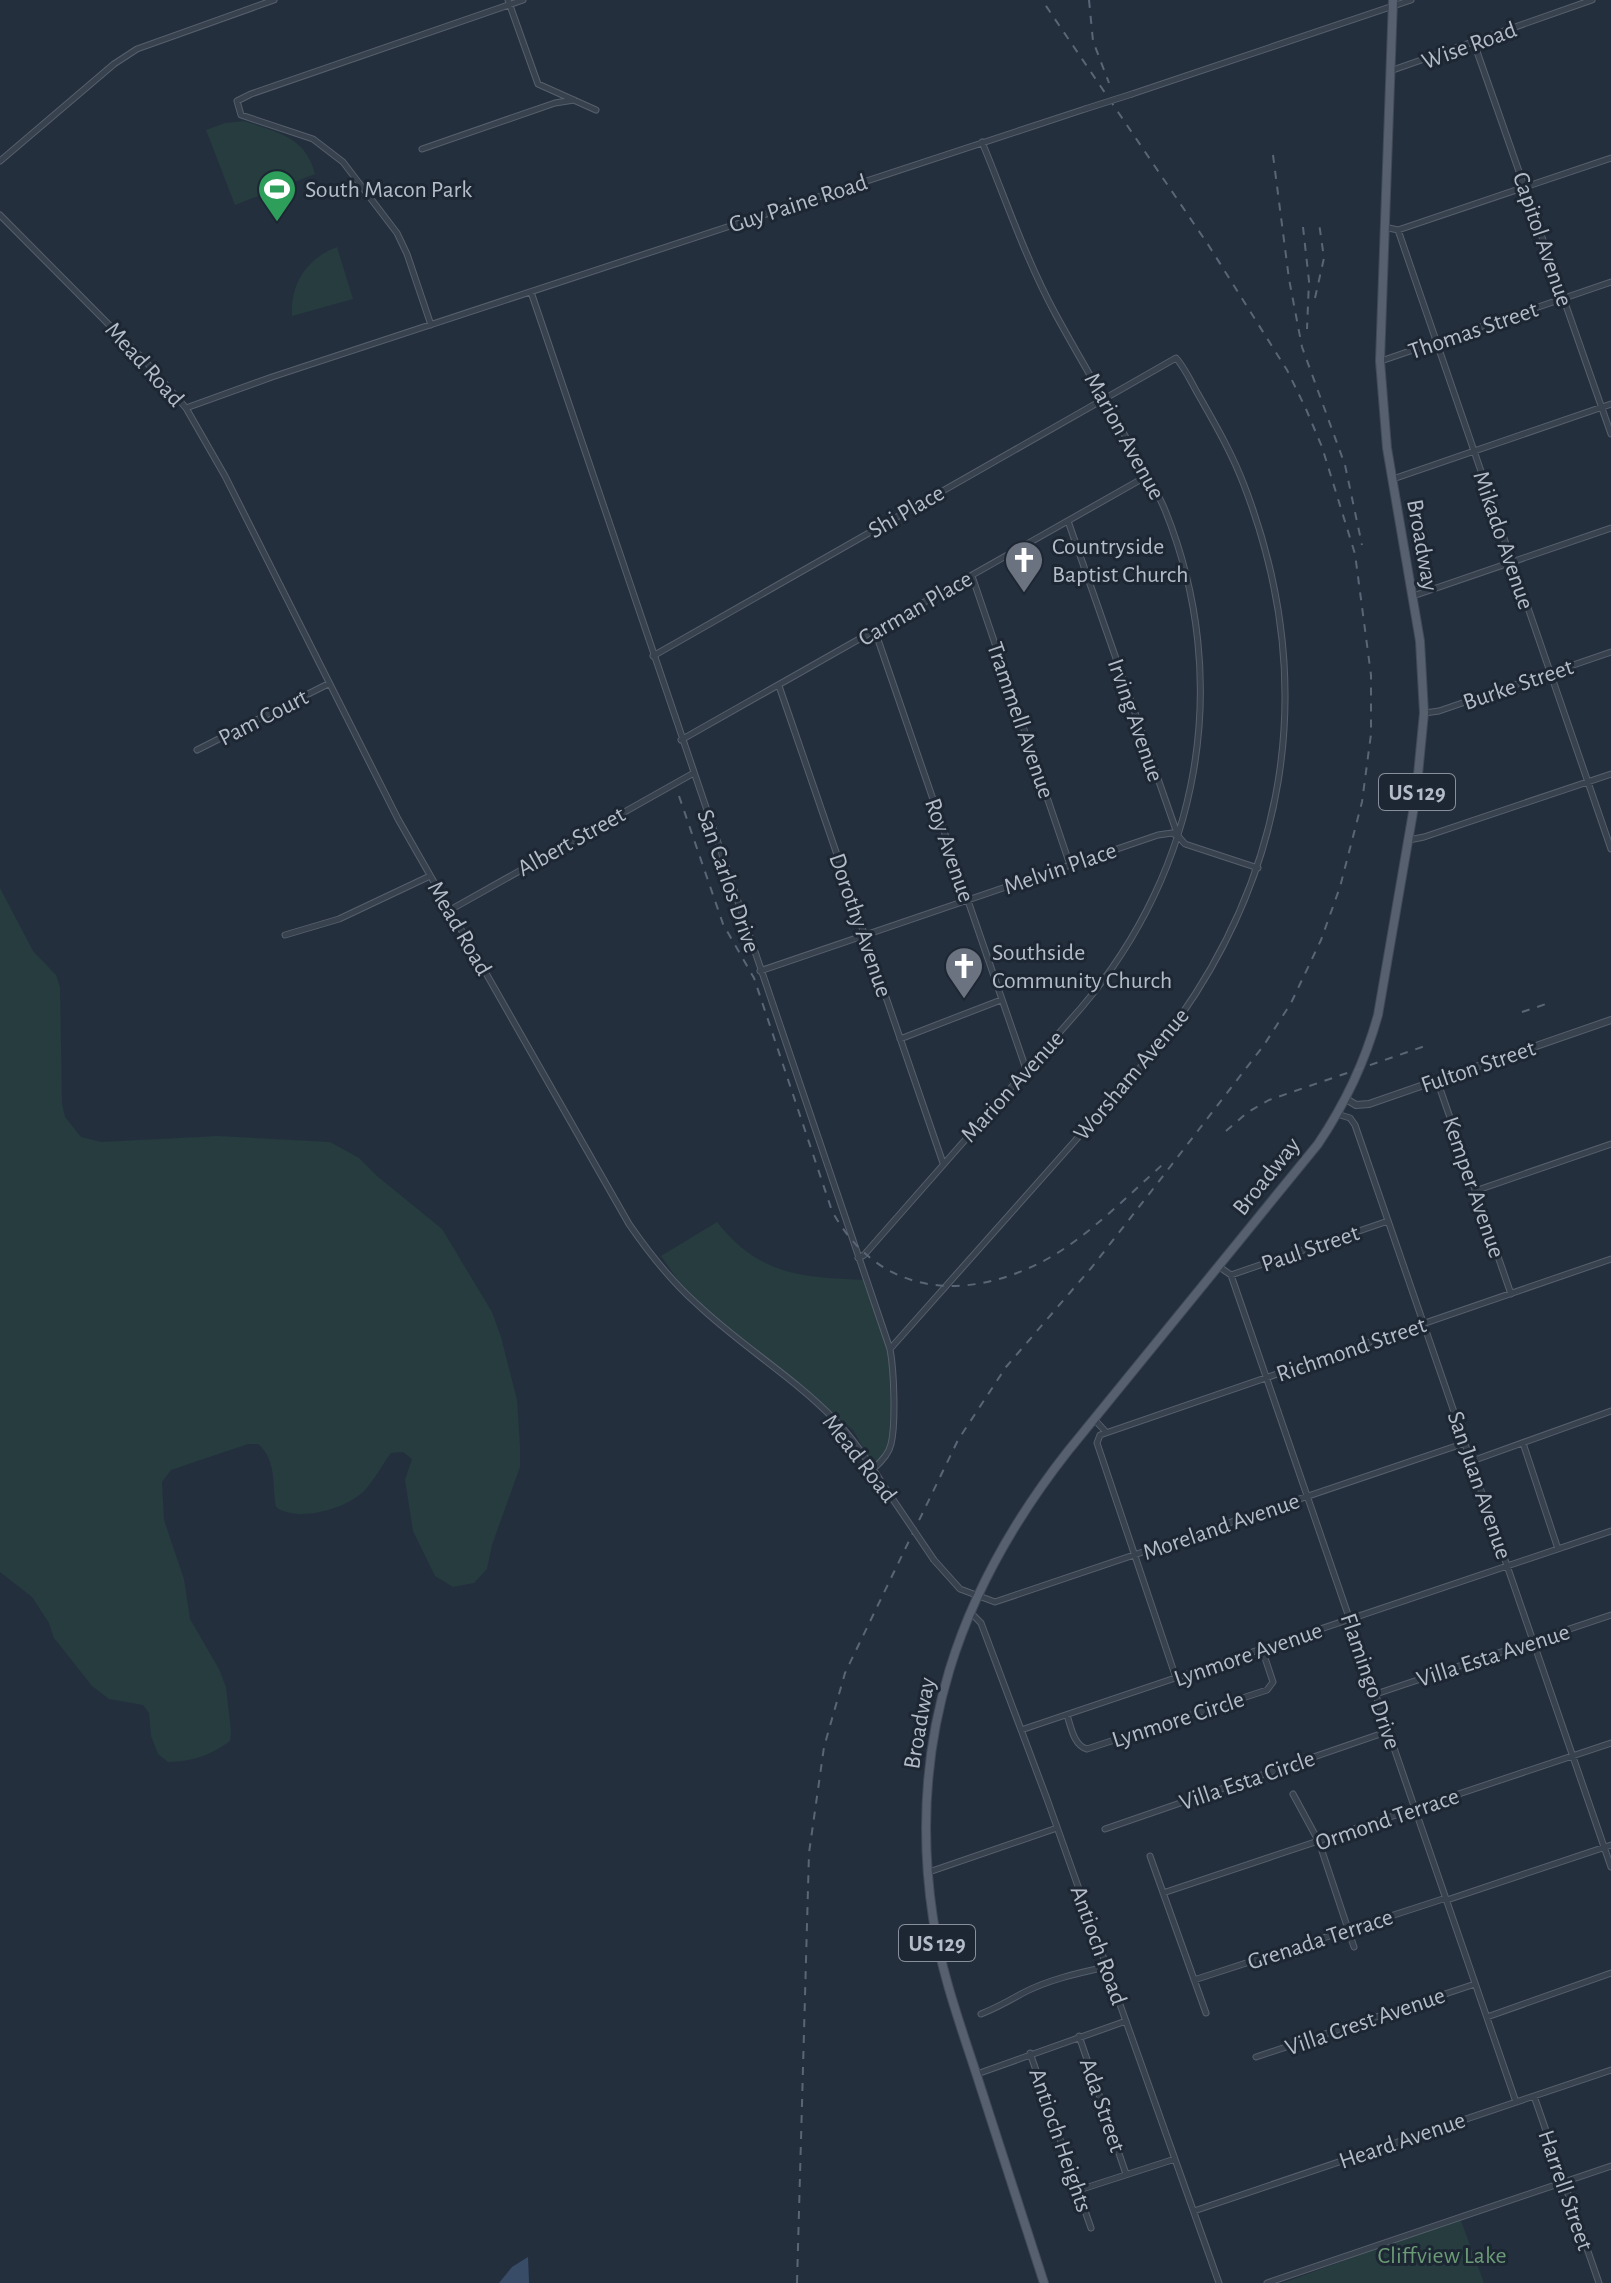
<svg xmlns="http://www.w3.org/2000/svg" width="1611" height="2283" viewBox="0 0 1611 2283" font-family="'Alegreya Sans',sans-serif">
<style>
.green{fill:#263c3f}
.water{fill:#394c67}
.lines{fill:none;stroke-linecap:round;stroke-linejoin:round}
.minor-casing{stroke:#565f6c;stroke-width:7}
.tertiary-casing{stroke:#565f6c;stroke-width:8}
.primary-casing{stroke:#414a57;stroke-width:10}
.minor{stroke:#38414e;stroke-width:5}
.tertiary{stroke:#38414e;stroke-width:6}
.primary{stroke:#56606e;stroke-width:8}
.rail{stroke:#5a6575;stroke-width:2;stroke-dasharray:8 8;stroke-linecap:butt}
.minor-bridge-casing{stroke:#565f6c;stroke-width:7;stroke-linecap:butt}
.minor-bridge{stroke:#38414e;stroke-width:5}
.labels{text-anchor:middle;stroke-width:6;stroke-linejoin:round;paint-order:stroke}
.shield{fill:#1d2633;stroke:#878f9c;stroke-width:2}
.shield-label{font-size:22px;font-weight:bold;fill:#b4bcc9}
.street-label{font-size:24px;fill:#b4bcc9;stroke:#1d2633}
.poi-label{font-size:24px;fill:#b4bcc9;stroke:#1d2633;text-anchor:start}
.park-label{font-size:24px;fill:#6b9a76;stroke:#1d2633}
</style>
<rect width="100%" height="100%" fill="#242f3e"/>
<!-- green -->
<path class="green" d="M244,121C277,132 306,137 315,174L235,205L206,130L225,123Z
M337,247L353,299L292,316C290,284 307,258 337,247Z
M0,888L33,951L56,975L60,987L62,1104L65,1117L81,1137L101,1142L218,1136L330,1142L359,1158L377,1176L442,1229L492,1312L501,1337L517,1400L520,1446V1467L492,1545L487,1569L474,1583L453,1587L435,1576L413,1531L405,1480L412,1459L403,1452L391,1453C382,1465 375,1479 365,1490C347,1509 297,1523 276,1507C272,1485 277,1460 258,1444H248L171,1470L162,1482L164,1520L184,1579L190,1619L219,1669L226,1687L231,1731L230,1741C209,1756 194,1761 168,1762L158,1754L151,1736L149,1713L143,1705L109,1699L92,1686L54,1638L49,1623L32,1597L0,1572Z
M717,1222C760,1276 801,1277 865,1280L889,1351L892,1369V1440L885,1458L875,1468L853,1430L718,1320L679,1282L661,1256Z
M1460,2218L1484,2283H1283Z"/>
<!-- water -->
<path class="water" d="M528,2257L529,2283H499L512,2267Z"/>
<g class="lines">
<!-- minor casing -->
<g class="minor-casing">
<path id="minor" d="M508,0L538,84L596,110
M1474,43L1611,434
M1390,71L1592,0
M1132,94L1411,0
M422,149L555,103L574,100
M0,161L114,64L137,49L274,0
M0,215L147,363L186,408L225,476L398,819L629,1224C649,1253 671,1281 697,1304C740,1345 792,1376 834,1419C857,1442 874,1471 892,1498
M1384,227L1398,230L1611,158
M1398,230L1611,849
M531,292L890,1349C894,1370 896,1424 891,1444C889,1454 880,1463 873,1469
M431,325L407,254L397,233L343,162L313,139L241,115L237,101L251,94L523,0
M1381,361L1611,282
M186,408L272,377L1085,109
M1393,479L1611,404
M1068,521L1178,836L1185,844L1258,868
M972,576L1070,865
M1413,596L1611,528
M875,631L1026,1069
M653,656L1176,358C1185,368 1191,382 1198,394C1215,424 1232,453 1244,485C1322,688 1287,885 1153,1053L890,1349
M779,686L943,1163
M1425,713L1439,711L1611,652
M681,740L1147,476
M197,750L328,684
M1409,840L1424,837L1611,774
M450,910L692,774
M285,935L339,919L430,876
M760,971L1158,835L1172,833L1178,836
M900,1039L1001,1000
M1437,1080L1511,1294
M1337,1114L1350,1118L1355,1125L1611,1867
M1475,1191L1611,1144
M858,1258L864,1255L1081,1008C1200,869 1234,681 1165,510C1155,486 1140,463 1128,441C1104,399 1079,357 1056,315C1026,260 1006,200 982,142
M1218,1266L1231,1275L1516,2102
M1231,1275L1388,1221
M1094,1419L1106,1432
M1523,1443L1558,1549
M1472,1461L1611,1411
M934,1560L960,1589L995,1602L1465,1443
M970,1612L981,1623L1047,1799L1219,2283
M1176,1678L1097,1443L1100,1435L1611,1259
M1376,1694L1611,1615
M1067,1715C1071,1727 1074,1746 1087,1749L1267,1690L1273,1682L1262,1649
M1021,1730L1611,1531
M1293,1794L1319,1842L1354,1947
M1105,1829L1389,1731
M1150,1856L1206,2013
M929,1872L1057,1828
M1163,1893L1611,1743
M1447,1900L1611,1845
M1194,1980L1446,1898
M981,2014C996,2008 1007,2002 1021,1994C1047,1980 1078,1973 1106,1967
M1487,2017L1611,1973
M1079,2036L1126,2174
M1030,2053L1091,2228
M1256,2057L1475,1984
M977,2074L1126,2021
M1534,2096L1599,2283
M1079,2190L1175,2159
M1194,2211L1611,2070
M1267,2283L1611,2166"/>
</g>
<!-- tertiary casing -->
<g class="tertiary-casing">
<path id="tertiary" d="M1346,1099L1356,1105L1369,1104L1611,1020"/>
</g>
<!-- primary casing -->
<g class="primary-casing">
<path id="primary" d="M1044,2283C1022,2214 1000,2145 977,2076C960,2024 941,1972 933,1918C906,1740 959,1590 1068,1451L1318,1144C1345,1104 1365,1062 1378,1015L1416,795L1424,713L1420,641L1387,448L1380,361L1393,0"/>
</g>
<!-- minor -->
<use href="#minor" class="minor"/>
<!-- tertiary -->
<use href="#tertiary" class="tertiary"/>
<!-- primary -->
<use href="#primary" class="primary"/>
<!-- rail -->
<path class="rail" d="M1089,0L1093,41L1109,83
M1273,155L1289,279L1302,347L1345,465L1362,545
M1303,227L1309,281L1307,329
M1315,298L1324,258L1319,223
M679,796L723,924L754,978L832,1211C880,1298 968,1303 1049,1258C1087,1237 1130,1194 1162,1165
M1522,1012L1546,1004
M1226,1131L1248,1112L1269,1100L1428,1045
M797,2283L809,1853L824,1747L845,1673L958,1440L1006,1367L1092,1267L1153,1189L1264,1045L1291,1003L1321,940L1340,887L1362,802L1371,734V675L1355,554L1322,447L1306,409L1287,370L1209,246L1042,0"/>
<!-- minor-bridge casing -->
<g class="minor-bridge-casing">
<path id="minor-bridge" d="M1085,109L1132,94
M892,1498L934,1560"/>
</g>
<!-- minor-bridge -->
<use href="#minor-bridge" class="minor-bridge"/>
</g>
<!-- icons -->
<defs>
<g id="stadium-pin" transform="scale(2)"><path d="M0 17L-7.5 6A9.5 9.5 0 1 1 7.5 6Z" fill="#2e9e5b" stroke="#1d2633"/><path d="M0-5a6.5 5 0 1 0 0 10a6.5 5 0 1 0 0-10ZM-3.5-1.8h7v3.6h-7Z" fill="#fff"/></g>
<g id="church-pin" transform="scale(2)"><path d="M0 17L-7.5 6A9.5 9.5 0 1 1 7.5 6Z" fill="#6b7280" stroke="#1d2633"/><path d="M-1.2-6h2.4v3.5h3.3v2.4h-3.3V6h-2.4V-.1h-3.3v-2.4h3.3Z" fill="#fff"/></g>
</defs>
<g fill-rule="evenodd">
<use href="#stadium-pin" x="277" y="189"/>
<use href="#church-pin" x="1024" y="560"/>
<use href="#church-pin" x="964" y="966"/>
</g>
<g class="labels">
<!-- shield labels -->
<g class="shield">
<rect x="1379" y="774" width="76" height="36" rx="6"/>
<rect x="899" y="1925" width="76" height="36" rx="6"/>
</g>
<g class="shield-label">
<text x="1417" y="800">US 129</text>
<text x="937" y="1951">US 129</text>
</g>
<!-- street labels -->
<g class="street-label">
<text transform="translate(1469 45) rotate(-20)" y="8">Wise Road</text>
<text transform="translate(798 203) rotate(-18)" y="8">Guy Paine Road</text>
<text transform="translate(1543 239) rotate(71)" y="8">Capitol Avenue</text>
<text transform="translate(1473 330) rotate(-19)" y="8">Thomas Street</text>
<text transform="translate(145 364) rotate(48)" y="8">Mead Road</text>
<text transform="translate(1125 436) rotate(61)" y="8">Marion Avenue</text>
<text transform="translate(906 511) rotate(-30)" y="8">Shi Place</text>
<text transform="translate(1504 540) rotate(71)" y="8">Mikado Avenue</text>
<text transform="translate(1423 545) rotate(80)" y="8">Broadway</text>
<text transform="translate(915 608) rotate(-30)" y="8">Carman Place</text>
<text transform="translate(1518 684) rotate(-19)" y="8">Burke Street</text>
<text transform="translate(263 717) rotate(-27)" y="8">Pam Court</text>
<text transform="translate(1021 720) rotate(71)" y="8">Trammell Avenue</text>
<text transform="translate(1136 720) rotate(71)" y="8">Irving Avenue</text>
<text transform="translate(571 841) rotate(-29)" y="8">Albert Street</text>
<text transform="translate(950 850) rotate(71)" y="8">Roy Avenue</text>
<text transform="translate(1060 868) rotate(-19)" y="8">Melvin Place</text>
<text transform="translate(729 881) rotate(71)" y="8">San Carlos Drive</text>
<text transform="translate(861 925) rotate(71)" y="8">Dorothy Avenue</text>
<text transform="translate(460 928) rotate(60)" y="8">Mead Road</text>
<text transform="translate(1478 1066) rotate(-19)" y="8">Fulton Street</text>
<text transform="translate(1131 1074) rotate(-50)" y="8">Worsham Avenue</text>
<text transform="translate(1012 1086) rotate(-48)" y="8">Marion Avenue</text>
<text transform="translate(1266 1176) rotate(-51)" y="8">Broadway</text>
<text transform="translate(1474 1187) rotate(71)" y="8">Kemper Avenue</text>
<text transform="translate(1310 1248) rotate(-19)" y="8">Paul Street</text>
<text transform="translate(1351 1349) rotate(-19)" y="8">Richmond Street</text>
<text transform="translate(860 1458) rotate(52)" y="8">Mead Road</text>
<text transform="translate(1480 1485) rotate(71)" y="8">San Juan Avenue</text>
<text transform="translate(1221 1526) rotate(-19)" y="8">Moreland Avenue</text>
<text transform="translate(1248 1654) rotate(-19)" y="8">Lynmore Avenue</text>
<text transform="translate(1493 1655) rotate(-18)" y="8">Villa Esta Avenue</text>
<text transform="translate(1371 1681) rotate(71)" y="8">Flamingo Drive</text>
<text transform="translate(1178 1719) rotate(-18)" y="8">Lynmore Circle</text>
<text transform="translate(919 1723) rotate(-80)" y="8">Broadway</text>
<text transform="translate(1247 1780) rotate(-19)" y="8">Villa Esta Circle</text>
<text transform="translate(1387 1819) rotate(-19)" y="8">Ormond Terrace</text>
<text transform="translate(1320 1939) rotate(-18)" y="8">Grenada Terrace</text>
<text transform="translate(1099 1945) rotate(70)" y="8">Antioch Road</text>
<text transform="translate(1365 2021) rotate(-19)" y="8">Villa Crest Avenue</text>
<text transform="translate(1103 2105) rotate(71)" y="8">Ada Street</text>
<text transform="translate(1061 2140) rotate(71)" y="8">Antioch Heights</text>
<text transform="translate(1402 2140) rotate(-19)" y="8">Heard Avenue</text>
<text transform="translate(1566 2190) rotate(71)" y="8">Harrell Street</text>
</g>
<!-- poi labels -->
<g class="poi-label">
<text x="305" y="197">South Macon Park</text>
<text x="1052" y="554">Countryside<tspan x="1052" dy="28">Baptist Church</tspan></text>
<text x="992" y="960">Southside<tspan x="992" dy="28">Community Church</tspan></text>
</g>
<!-- park labels -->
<g class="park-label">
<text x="1442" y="2263">Cliffview Lake</text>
</g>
</g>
</svg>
